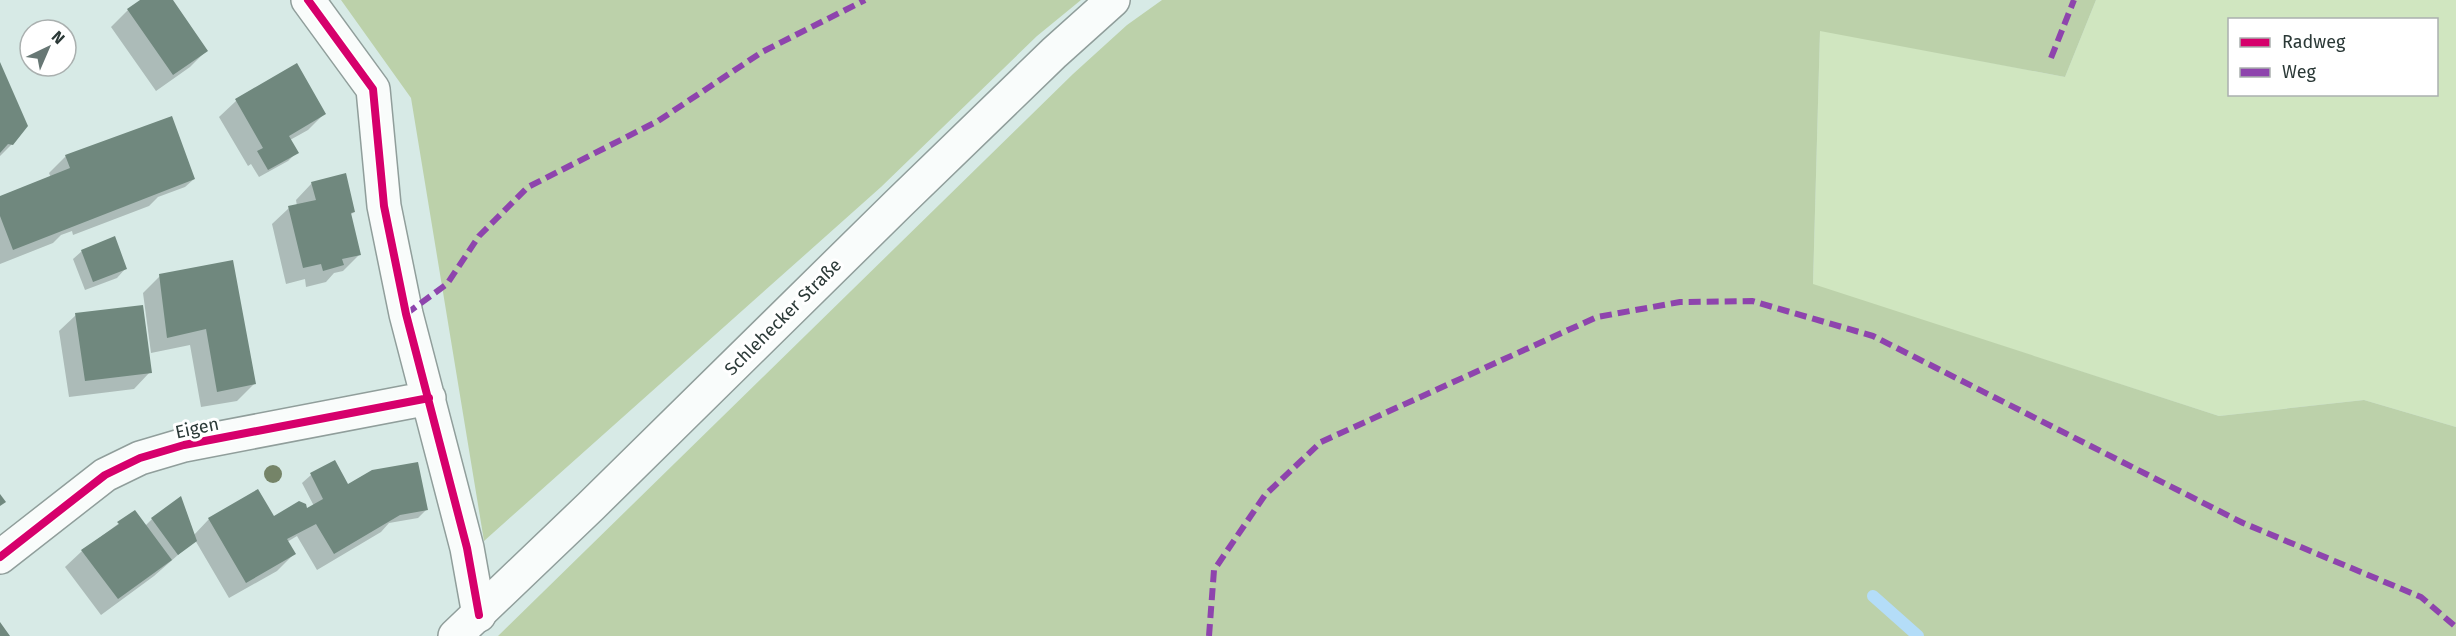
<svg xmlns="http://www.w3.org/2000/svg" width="2456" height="636" viewBox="0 0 2456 636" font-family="'Fira Sans',sans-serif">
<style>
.green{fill:#d0e6c0;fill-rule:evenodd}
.forest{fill:#bcd1aa}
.shadow{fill:#0003}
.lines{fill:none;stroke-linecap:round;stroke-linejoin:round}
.stream{stroke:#b4ddf8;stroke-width:12}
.building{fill:#70887e}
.minor-casing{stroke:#909e9b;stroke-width:36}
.secondary-casing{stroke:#909e9b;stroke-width:36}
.minor{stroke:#f9fcfb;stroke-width:33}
.secondary{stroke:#f9fcfb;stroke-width:33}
.quiet{stroke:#8e44ad;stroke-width:6;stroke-dasharray:12 6;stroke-linecap:butt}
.cycleway-casing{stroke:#fff;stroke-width:11}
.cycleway{stroke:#d6006c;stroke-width:8}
.tree{fill:#758468}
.labels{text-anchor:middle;stroke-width:6;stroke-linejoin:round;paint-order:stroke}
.street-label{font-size:18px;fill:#2b3937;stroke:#fff}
</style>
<rect width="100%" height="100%" fill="#d7eae6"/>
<!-- green -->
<path class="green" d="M2096,0H2456V427L2364,400L2219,416L1813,285L1820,30L2065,77ZM2230,20H2436V94H2230Z"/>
<!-- forest -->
<path class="forest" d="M341,0H1081L1037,36L881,187L484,541L411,98Z
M1162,0H2096L2065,77L1820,31L1813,284L2219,416L2364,400L2456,427V636H498L1073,74L1127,25Z"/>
<!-- shadow -->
<path class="shadow" d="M142,0H171L206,51L190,67L156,91L111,27L128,10Z
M0,65L12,144L0,156Z
M296,65L324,114L308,130L290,140L297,152L288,161L259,177L251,164L248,166L219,117L236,101Z
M66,156L194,179L185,187L158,197L149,206L73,235L72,231L61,235L53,243L0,264V198L51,178L49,173Z
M312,183L354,212L350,215L360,254L343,271L334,273L326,282L306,287L305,279L286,284L272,224L289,208L297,206L296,200Z
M82,251L125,269L117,278L85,290L73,259Z
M160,276L254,384L237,401L201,407L190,345L151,353L143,293Z
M76,315L150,372L134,389L69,397L59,331Z
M334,462L347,486L427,509L418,518L389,523L381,532L317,570L297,536L287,542L294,554L277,571L229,598L195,540L154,576L101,615L65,567L82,551L134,512L145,526L152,519L193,536L209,519H274L307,510L314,506L302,483L311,475Z"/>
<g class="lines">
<!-- stream -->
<path class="stream" d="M1873,596L1918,636"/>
</g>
<!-- building -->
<path class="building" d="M140,0H173L208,51L173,75L127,9Z
M0,62L28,126L13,145L8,144L0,153Z
M297,63L326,114L289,136L299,153L268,170L257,151L263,148L235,99Z
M172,116L195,179L13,250L0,216V196L70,168L65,155Z
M346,173L355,212L351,213L361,255L342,259L344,265L323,271L321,264L303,268L288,206L316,200L311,182Z
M115,236L127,269L93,282L81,250Z
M233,260L256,384L217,392L206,329L167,338L159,274Z
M143,305L152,373L85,381L75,313Z
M335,460L348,484L372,470L418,462L428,510L400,515L334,554L316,524L287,539L296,554L246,583L208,518L258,489L274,516L299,501L306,504L307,508L323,499L310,473Z
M0,494L6,502L0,506Z
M181,496L197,541L178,555L151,518Z
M135,510L172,560L118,599L81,550L119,524L117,522Z
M0,622L10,636H0Z"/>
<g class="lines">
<!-- minor casing -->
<g class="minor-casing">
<path id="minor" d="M308,0L373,89L384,206L406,314L467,548L479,615
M0,557L105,475L140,458L184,445L429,398"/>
</g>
<!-- secondary casing -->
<g class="secondary-casing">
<path id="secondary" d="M455,636L591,506L899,203L1054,53L1113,0"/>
</g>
<!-- minor -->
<use href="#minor" class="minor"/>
<!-- secondary -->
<use href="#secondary" class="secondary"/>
<!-- quiet -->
<path class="quiet" d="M2051,58L2074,0
M406,314L447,284L479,236L528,187L658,121L762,52L865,0
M1209,636L1214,570L1265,495L1321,442L1597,317L1680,302L1752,301L1873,336L2243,523L2421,597L2456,627"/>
<!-- cycleway casing -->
<g class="cycleway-casing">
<path id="cycleway" d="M308,0L373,89L384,206L406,314L467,548L479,615
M0,557L105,475L140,458L184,445L429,398"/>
</g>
<!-- cycleway -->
<use href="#cycleway" class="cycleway"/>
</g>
<!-- trees -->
<circle class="tree" cx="273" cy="474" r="9"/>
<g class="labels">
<!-- street labels -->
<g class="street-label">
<text transform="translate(783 317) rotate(-45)" y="6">Schlehecker Straße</text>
<text transform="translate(197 428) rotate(-12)" y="6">Eigen</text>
</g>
</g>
<!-- legend -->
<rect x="2228" y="18" width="210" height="78" fill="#ffffff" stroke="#aab0af" stroke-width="1.5"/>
<rect x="2240" y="38" width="30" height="9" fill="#d6006c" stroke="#aab0af" stroke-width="1.5"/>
<text x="2282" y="48" font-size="18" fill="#2b3937">Radweg</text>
<rect x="2240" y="68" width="30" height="9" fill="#8e44ad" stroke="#aab0af" stroke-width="1.5"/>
<text x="2282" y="78" font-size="18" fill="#2b3937">Weg</text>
<!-- north arrow -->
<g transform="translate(48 48) rotate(44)"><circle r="28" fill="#ffffff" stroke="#aab0af" stroke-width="1.5"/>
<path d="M0-4.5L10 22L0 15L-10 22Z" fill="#677774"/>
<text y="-9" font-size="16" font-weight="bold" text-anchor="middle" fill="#2b3937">N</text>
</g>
</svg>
